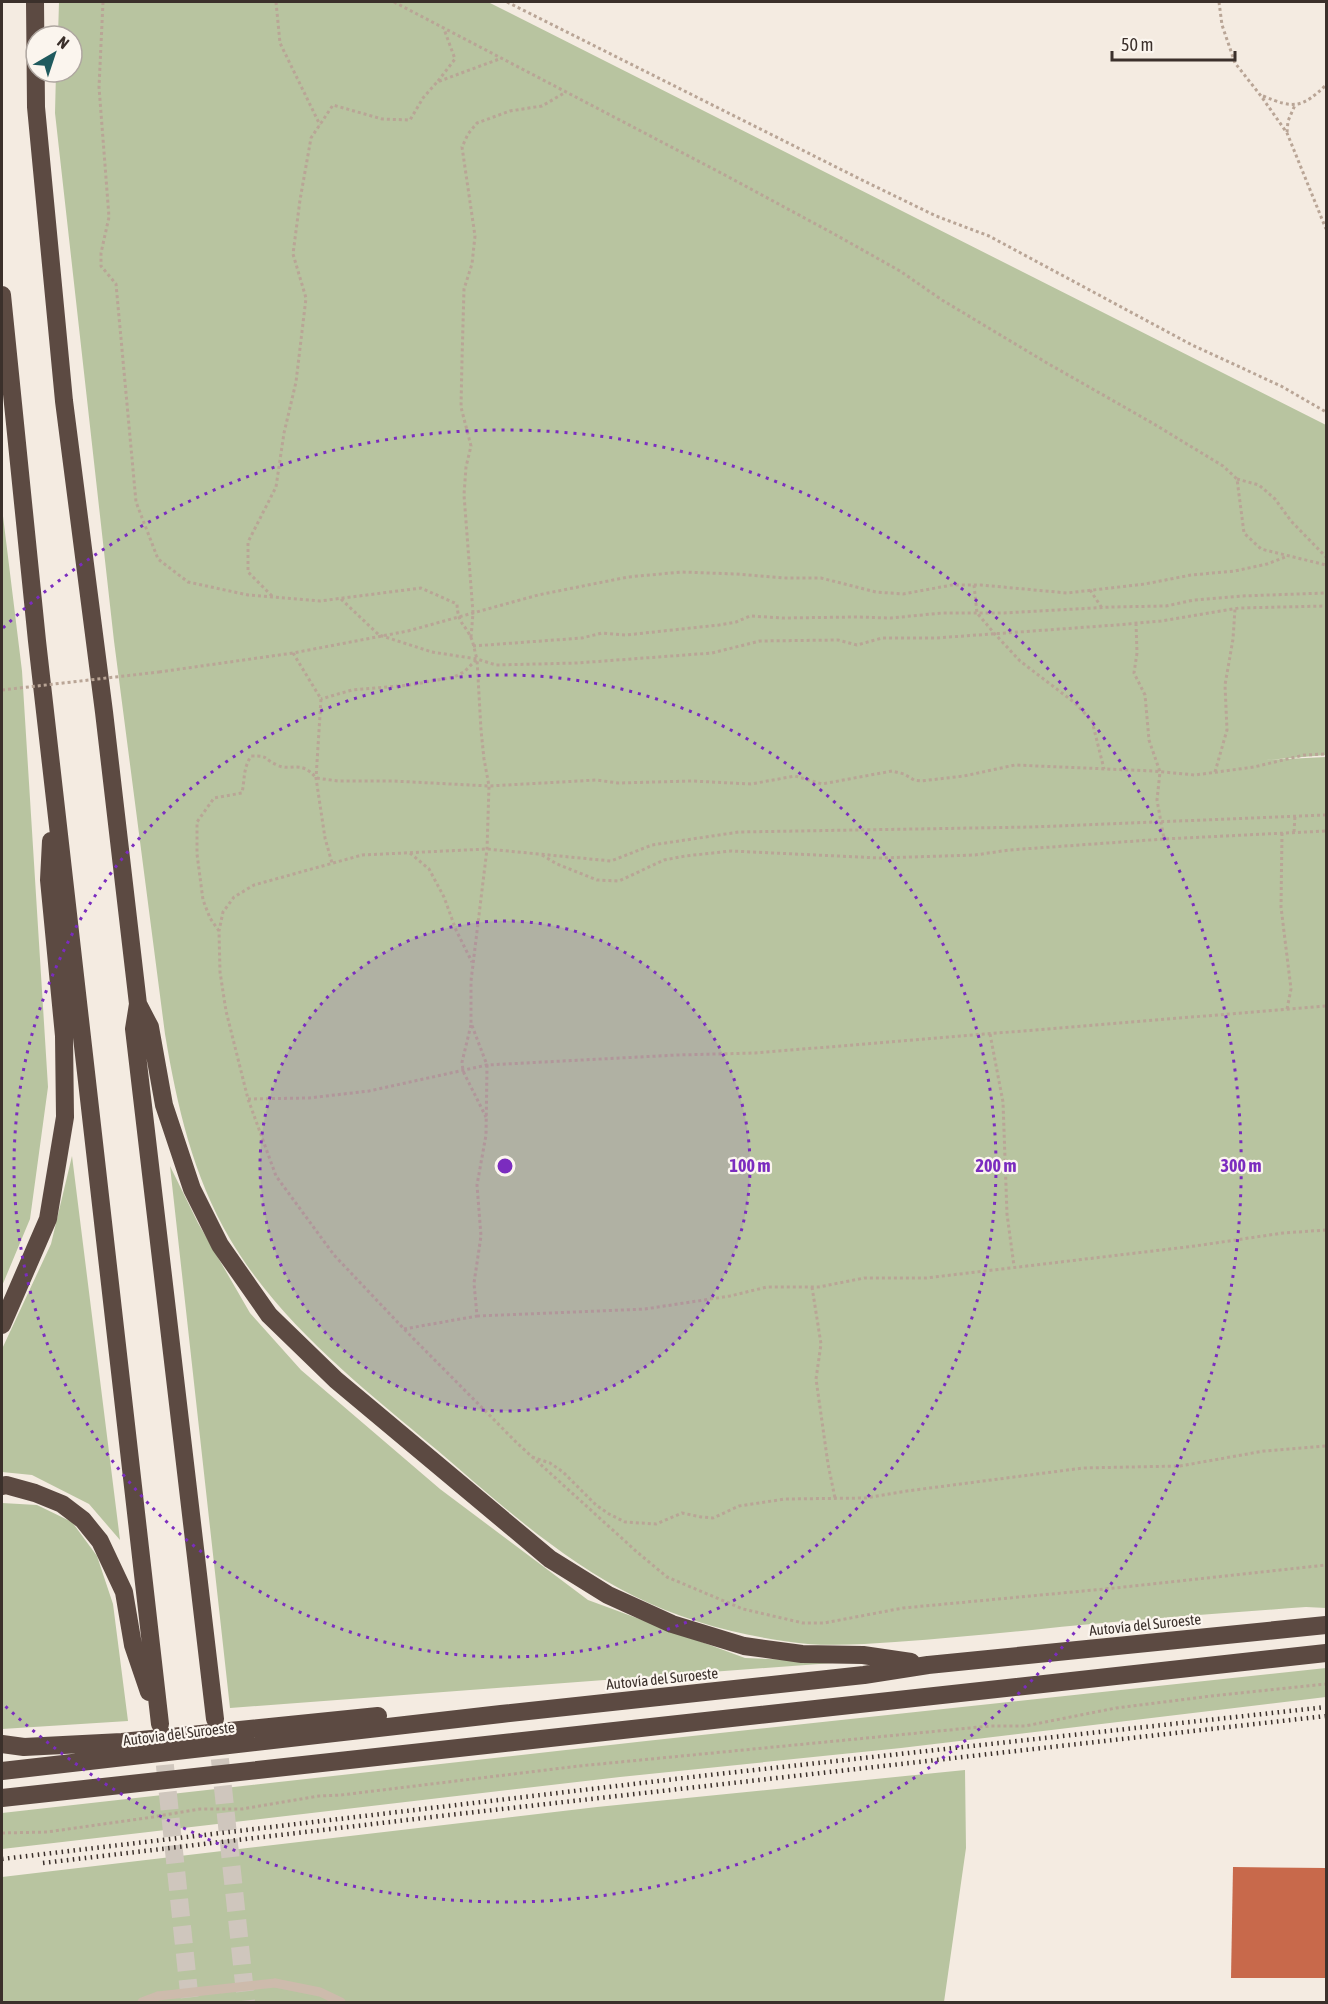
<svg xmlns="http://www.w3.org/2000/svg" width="1328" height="2004" viewBox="0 0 1328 2004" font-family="'Asap Condensed',sans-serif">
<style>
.green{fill:#b8c4a0}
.building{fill:#c8694b}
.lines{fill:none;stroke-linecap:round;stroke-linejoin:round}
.motorway-tunnel{stroke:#cfc6bd;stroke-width:18;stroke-dasharray:18 9;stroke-linecap:butt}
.path{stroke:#b9a596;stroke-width:3;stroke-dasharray:3 3;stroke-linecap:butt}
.service{stroke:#cdbbac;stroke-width:9}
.motorway{stroke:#5c4a42;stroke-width:18}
.rail{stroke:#3b302b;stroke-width:4.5;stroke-dasharray:1.5 4.5;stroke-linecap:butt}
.path-bridge{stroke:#b9a596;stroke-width:3;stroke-dasharray:3 3;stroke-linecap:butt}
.service-bridge{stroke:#cdbbac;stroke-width:9}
.ring{fill:none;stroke:#7b2cbf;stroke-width:3;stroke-dasharray:3 6}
.labels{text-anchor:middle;stroke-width:4.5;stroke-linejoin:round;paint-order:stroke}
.street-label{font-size:15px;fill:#3b302b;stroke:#fbf5ee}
.centre{fill:#7b2cbf;stroke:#fbf5ee;stroke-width:3}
.ring-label{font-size:18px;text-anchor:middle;font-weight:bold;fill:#7b2cbf;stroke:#fbf5ee;stroke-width:4.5;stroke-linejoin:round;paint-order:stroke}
</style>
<rect width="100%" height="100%" fill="#f4ebe1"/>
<!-- green -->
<path class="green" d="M59,2H488L1326,425V755L1266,760L1326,757V1608L1306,1607C1214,1614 1123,1620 1032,1630C986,1634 941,1639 895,1642C866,1644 837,1646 808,1644C749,1638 688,1623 634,1596C561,1560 499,1503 437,1450C362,1387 281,1325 230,1239C193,1176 177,1106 165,1034L114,641L55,113L56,72H72V36H58Z
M2,508L22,671L48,1087L30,1219L2,1286Z
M72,1156L120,1540L89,1504L32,1475L2,1472V1349L51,1244Z
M170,1166L198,1223L250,1313L301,1370L440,1489L588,1600L745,1658L846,1662L230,1708Z
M2,1503L37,1505L72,1522L97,1556L113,1604L128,1721L2,1729Z
M1326,1668V1697L901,1748L620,1777L2,1849V1813L646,1741Z
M965,1770L966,1848L944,2002H2V1877L597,1807Z"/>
<!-- building -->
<path class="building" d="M1233,1867L1326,1868V1978H1231Z"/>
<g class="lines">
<!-- motorway-tunnel -->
<path class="motorway-tunnel" d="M217,1732L246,2002
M162,1738L190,2002"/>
<!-- path -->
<path class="path" d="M103,2L99,87L109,217L101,253V266L116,284L136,502L158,559L188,582L248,595L320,601L421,588L457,604C458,625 465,623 472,640C474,646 475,653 477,659L464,672L454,677L410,685L352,690L321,699
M276,2L280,43L320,125
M394,2L723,174L836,235L900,271L942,300L1047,363L1154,424L1223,466L1237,479L1244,533L1261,549L1326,565
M507,2L864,181L936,216L989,236L1192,345L1281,386L1326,412
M1219,2L1222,25L1235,63L1261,96L1287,133L1326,229
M438,81L455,59L444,29
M1263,96C1294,109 1302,108 1326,85
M1287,132L1288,121L1295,105
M1237,479L1259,485L1275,499L1291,521L1326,557
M974,585L977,613L994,633L1020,661L1075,703L1092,721L1104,769
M1090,590L1102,608
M272,596L248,572V542L276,487L284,433L296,382L306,298L293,254L300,200L311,138L333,105L382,119L410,120L423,98L437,82L502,58
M341,599L379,635L432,652L477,659L496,665L577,663L712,653L760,641L838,640L857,645L882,638H936L1116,625L1161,621L1239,608L1326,606
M1136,623L1137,653L1134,673L1145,695L1149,740L1160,772L1157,800L1164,839
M471,637L473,613L464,495L466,467L471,446L461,407L462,360L464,289L472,264L475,236L462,147L468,134L477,123L510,111L542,106L566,92
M473,646L582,638L602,633L626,635L719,625L736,622L750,616L783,618L856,617L891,618L942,613H1004L1112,607L1166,606L1194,600L1242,596L1326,593
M293,653L321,699L316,778L325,838L332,863
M159,672L293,653L408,631L538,595L628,577L682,572L736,574L786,578H821L876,592L903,594L952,585H981L1067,593L1145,584L1191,575L1235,571L1267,564L1288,556
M1215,772L1227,730L1225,685L1233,639L1235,609
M1326,815L1032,827L739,832L652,845L611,861L487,849L362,855L254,885L234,897L223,912L219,931L220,972L226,1011L248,1099L276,1176L334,1255L404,1329L518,1444L637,1552L667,1577L743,1609L803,1623H824L903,1608L1115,1588L1326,1565
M1294,832L1295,816
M1282,833L1281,907L1291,989L1287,1009
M410,853L429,869L444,897L456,930L472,962
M542,855L557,864L597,880L619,881L664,860L685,856L731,851L880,858L975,855L1009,850L1164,839L1326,831
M219,931L210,918L203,900L197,854V822L214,798L242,793C245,778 243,769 251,756C270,756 262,758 277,765C291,772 301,759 316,778L338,781H393L489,786L596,780L618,783L692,781L751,784L795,776L822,784L892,771L904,774L914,780L921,781L964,776L1015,765L1153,771L1195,775L1254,767L1304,755L1326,754
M471,1025L462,1062L463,1071L486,1117
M990,1034L1003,1102L1007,1214L1014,1266
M248,1099L309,1098L369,1091L487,1065L677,1055L755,1053L1326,1006
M812,1287L821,1344L816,1379L828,1464L835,1498
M477,1316L645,1309L730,1296L767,1287H819L864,1278H926L1195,1246L1283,1233L1326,1230
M404,1329L477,1316L474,1283L481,1236L477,1185L486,1135L487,1065L471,1023V981L487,849L489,786L484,759L481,730L477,659
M532,1457L550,1463L563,1472L596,1505L609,1514L625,1522L656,1524L682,1513L701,1517L713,1518L739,1506L785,1499L866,1498L907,1491L1083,1468L1180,1466L1264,1451L1326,1446
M2,1833L47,1832L153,1817L200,1809H242L319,1796L341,1795L579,1766L990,1726H1025L1116,1708L1211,1696L1326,1684"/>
<!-- service -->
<path class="service" d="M275,1983L320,1992L341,2002
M142,2002L158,1996"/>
<!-- motorway -->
<path class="motorway" d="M35,2L36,107L64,401L104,712L138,1004L134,1029L215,1719
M2,295L37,641L160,1724
M138,1004L150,1027L164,1105L192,1189L220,1245L269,1315L336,1380L550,1559L608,1595L672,1624L744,1646L802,1654L863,1655L911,1662
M2,1325L48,1219L65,1117L64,1036L49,880L51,841
M2,1486L6,1485L35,1493L62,1504L83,1520L100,1541L124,1592L133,1645L149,1692
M2,1744L24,1747L122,1742L378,1716
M2,1771L501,1714L864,1675L928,1665L1326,1625
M2,1798L1326,1653"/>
<!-- rail -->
<path class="rail" d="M2,1859L709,1775L1326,1707
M43,1863L449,1815L1326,1716"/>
<!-- path-bridge -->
<path class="path-bridge" d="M2,690L159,672"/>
<!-- service-bridge -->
<path class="service-bridge" d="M158,1996L275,1983"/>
</g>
<!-- distance rings -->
<circle cx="505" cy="1166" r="245" fill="#7b2cbf" fill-opacity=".12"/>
<g class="ring">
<circle cx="505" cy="1166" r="245"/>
<circle cx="505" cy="1166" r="491"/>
<path d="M3 628A736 736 0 1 1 3 1704"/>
</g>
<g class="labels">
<!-- street labels -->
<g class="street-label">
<text transform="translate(1145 1625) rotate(-6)" y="5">Autovía del Suroeste</text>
<text transform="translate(662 1679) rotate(-6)" y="5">Autovía del Suroeste</text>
<text transform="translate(179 1734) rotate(-7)" y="5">Autovía del Suroeste</text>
</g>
</g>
<circle cx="505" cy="1166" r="9" class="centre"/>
<g class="ring-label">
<text x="750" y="1172">100 m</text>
<text x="996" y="1172">200 m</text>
<text x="1241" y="1172">300 m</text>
</g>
<!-- border -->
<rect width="1328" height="2004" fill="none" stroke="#3b302b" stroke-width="6"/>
<!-- north arrow -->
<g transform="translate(54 54) rotate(39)"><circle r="28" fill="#fbf5ee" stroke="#aea6a0" stroke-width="1.5"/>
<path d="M0-4.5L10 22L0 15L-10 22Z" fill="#1f5a5e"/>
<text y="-9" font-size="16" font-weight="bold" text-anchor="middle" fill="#3b302b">N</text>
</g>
<!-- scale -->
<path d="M1112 51v9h123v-9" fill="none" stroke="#3b302b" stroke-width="3"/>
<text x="1121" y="51" font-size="18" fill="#3b302b" stroke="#fbf5ee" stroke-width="4.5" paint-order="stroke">50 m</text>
</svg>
